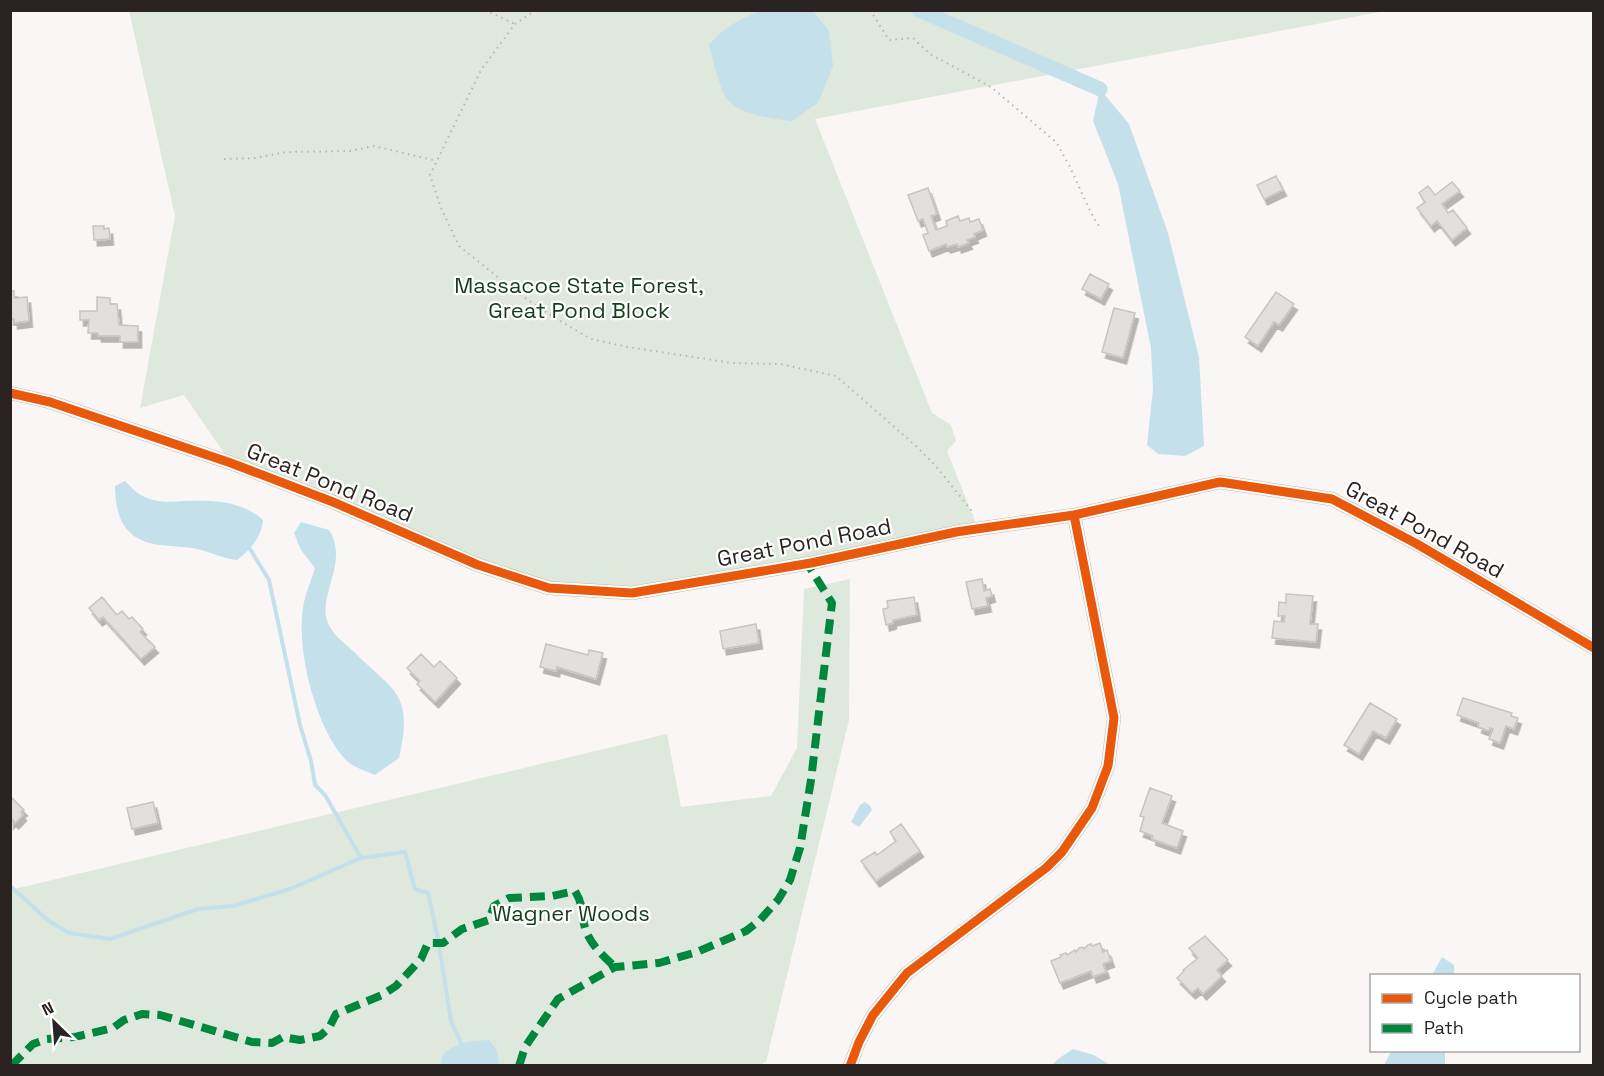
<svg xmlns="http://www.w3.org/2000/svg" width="1604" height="1076" viewBox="0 0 1604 1076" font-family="'Space Grotesk',sans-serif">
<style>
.green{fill:#dfe8dd}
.water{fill:#c3e0eb}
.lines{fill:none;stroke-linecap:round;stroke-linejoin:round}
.stream{stroke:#c3e0eb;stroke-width:4}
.canal{stroke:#c3e0eb;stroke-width:15}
.building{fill:#e3dfdc;stroke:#c8c4c2;stroke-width:1.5;filter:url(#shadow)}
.path{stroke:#bbb5b1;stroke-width:2;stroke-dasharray:1.5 4.5;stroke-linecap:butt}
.street{stroke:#c0b7b2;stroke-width:14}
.quiet{stroke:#00873e;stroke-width:8;stroke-dasharray:15 8;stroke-linecap:butt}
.cycleway-casing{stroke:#fff;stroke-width:13}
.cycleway{stroke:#e8590c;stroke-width:9}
.labels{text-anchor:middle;stroke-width:4.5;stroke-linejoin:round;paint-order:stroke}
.park-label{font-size:22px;fill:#123e18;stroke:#fff}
.street-label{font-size:22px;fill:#2a2321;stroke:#fff}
</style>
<defs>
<filter id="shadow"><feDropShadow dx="3.5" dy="6" stdDeviation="0" flood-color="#0004"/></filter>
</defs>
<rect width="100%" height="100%" fill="#faf6f5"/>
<!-- green -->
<path class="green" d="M129,11H1385L815,119L932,413L951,425L956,441L947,451L978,529L632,593L549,588L231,463L184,395L140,408L175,216Z
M850,579L849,720L766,1062L756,1066L11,1065L10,890L667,734L681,807L771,796L797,748L804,589Z"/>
<!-- water -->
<path class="water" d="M759,11H813L829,31L833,66L818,103L792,121C774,119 738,115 727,99C719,87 713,59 709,45C723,27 740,20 759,11Z
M1100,89L1129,124L1168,233L1199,357L1204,446L1185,456L1158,454L1147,445L1153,389L1151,348L1118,184L1093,121Z
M125,481C130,486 136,493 143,496C155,503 170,502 184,501C212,500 241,500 263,520C261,538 251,549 237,560C223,559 211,552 197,549C185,546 172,547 160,545C125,541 115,517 115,486Z
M301,522L329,530C351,564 313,599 330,627C335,636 344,643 352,650C394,692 414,692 399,758L375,775C366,771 352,767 346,760C316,729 296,650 303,608C305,594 311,581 315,568L301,550L294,533Z
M865,802L870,806L872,810L859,827L851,822L860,805Z
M1442,957L1454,965V975H1432Z
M489,1040L497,1050L499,1065H441L442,1056C455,1042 470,1041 489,1040Z
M1073,1049L1094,1055L1110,1065H1052L1058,1059Z
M1391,1051H1445V1065H1384Z"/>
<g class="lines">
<!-- stream -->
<path class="stream" d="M250,549L269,580L300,725L311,761L315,785L325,795L361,858
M10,886L49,921L69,933L110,939L198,909L233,906L290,889L361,858L405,852L415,889L428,893L438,939L451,1021L462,1045"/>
<!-- canal -->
<path class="canal" d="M919,10L1100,89"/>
</g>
<!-- building -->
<path class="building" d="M1276,176L1283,190L1264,199L1257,185Z
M1452,182L1460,191L1442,204L1448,213L1453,210L1467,228L1452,240L1437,221L1431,226L1417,208L1425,202L1419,193L1428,186L1435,195Z
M928,188L937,214L931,216L936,230L947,226L946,221L958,216L960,221L969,218L970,222L979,219L983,230L974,234L975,237L967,240L969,243L958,247L957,244L947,247L946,244L929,251L923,235L928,233L923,219L918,221L908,195Z
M93,226H104V229L109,228L110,239L94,240Z
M1090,274L1109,284L1101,299L1082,289Z
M10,291H14V298L27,297L29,321L14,323V319H10Z
M1276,292L1294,304L1279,325L1274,322L1258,346L1245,337Z
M97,297L110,298V304H117L119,325L138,326V342H120V336H98V333H88L89,320H80V311H97Z
M1114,308L1135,313L1123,358L1102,352Z
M982,579L984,591L990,589L992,596L986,598L988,606L972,609L966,582Z
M1286,594L1313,596L1310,624H1318L1316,642L1272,638L1274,621L1284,622L1285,616H1278L1279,602L1286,603Z
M102,597L117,615L122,611L129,619L132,617L143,629L140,632L155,647L141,659L103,617L99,620L89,608Z
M914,597L917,615L893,620V623L886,625L883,609L888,608L887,601Z
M756,624L759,643L723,649L720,631Z
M546,644L588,655L589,650L603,653L596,679L557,667L556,671L540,667Z
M421,654L434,667L440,661L457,678L435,702L417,684L420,681L407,668Z
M1463,698L1512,713L1511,716L1518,718L1514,729L1506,726L1500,743L1489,739L1493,729L1490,728L1489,731L1478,727L1479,723L1457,715Z
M1370,703L1397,719L1386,738L1373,731L1359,754L1344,745Z
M1150,788L1172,796L1162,823L1183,831L1177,848L1152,839L1153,836L1140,831L1144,817L1140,816Z
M10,796L24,810L21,812L23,815L15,823L13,820L10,823Z
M153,802L158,823L132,829L127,808Z
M901,824L920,851L876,881L861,861L875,852L877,855L896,841L890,832Z
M1205,936L1228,960L1217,970L1222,976L1203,994L1198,988L1192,993L1177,978L1184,971L1183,970L1198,958L1189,948Z
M1100,943L1103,952L1107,950L1111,961L1103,964L1106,972L1093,977L1091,971L1060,983L1051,961L1061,957L1060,955L1066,953L1067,955L1075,950L1076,952L1079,948L1083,947L1084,949L1088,945L1091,944L1092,946Z"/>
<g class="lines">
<!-- path -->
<path class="path" d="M485,10L515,24
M536,10L515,24L481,70L430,175L441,208L459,246L519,294L557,319L591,339L628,347L732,363L780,364L836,376L916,446L935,465L971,510L973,515
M870,10L889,40L913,38L930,54L991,87L1056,142L1070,167L1091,213L1099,226
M224,159L255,158L286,152L350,151L374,146L437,161"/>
<!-- street -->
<path class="street" d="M10,393L50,402L231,463L333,502L478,565L549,588L632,593L811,563L956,532L1074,515L1220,482L1332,499L1417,544L1594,648
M850,1066L859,1042L873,1015L907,973L1046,868L1062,852L1092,808L1108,766L1114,718L1074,515"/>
<!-- quiet -->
<path class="quiet" d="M11,1066L33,1044L47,1039L75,1037L113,1028L124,1020L142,1014L160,1015L252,1042L272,1043L283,1037L300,1040L320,1036L329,1028L336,1014L382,995L396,986L421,959L428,943H443L462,929L489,920L494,906L509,898L552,896L575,891C584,906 581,913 585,928C590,944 603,956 615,967
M519,1066L525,1047L558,999L615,967L659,963L697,952L746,931L760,920L778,900L790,880L800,848L811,780L832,603L807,563"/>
<!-- cycleway casing -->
<g class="cycleway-casing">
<path id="cycleway" d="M10,393L50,402L231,463L333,502L478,565L549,588L632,593L811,563L956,532L1074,515L1220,482L1332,499L1417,544L1594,648
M850,1066L859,1042L873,1015L907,973L1046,868L1062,852L1092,808L1108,766L1114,718L1074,515"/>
</g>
<!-- cycleway -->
<use href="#cycleway" class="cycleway"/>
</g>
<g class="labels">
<!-- park labels -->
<g class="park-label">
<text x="579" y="293">Massacoe State Forest,<tspan x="579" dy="25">Great Pond Block</tspan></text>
<text x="571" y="921">Wagner Woods</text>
</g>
<!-- street labels -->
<g class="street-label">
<text transform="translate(330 482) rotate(22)" y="8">Great Pond Road</text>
<text transform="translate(1425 529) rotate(29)" y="8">Great Pond Road</text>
<text transform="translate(804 542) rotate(-11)" y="8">Great Pond Road</text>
</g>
</g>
<!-- border -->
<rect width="1604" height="1076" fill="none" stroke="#2a2321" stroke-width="24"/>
<!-- legend -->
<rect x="1370" y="974" width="210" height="78" fill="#ffffff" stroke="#aaa7a6" stroke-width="1.5"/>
<rect x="1382" y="994" width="30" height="9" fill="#e8590c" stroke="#aaa7a6" stroke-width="1.5"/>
<text x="1424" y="1004" font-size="18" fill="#2a2321">Cycle path</text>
<rect x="1382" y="1024" width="30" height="9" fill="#00873e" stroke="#aaa7a6" stroke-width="1.5"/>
<text x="1424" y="1034" font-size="18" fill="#2a2321">Path</text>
<!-- north arrow -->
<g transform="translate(54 1022) rotate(335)" stroke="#ffffff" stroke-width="4.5" paint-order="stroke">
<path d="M0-4.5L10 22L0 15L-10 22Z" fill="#2a2321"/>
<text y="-9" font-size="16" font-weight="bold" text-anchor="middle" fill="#2a2321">N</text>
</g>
</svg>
